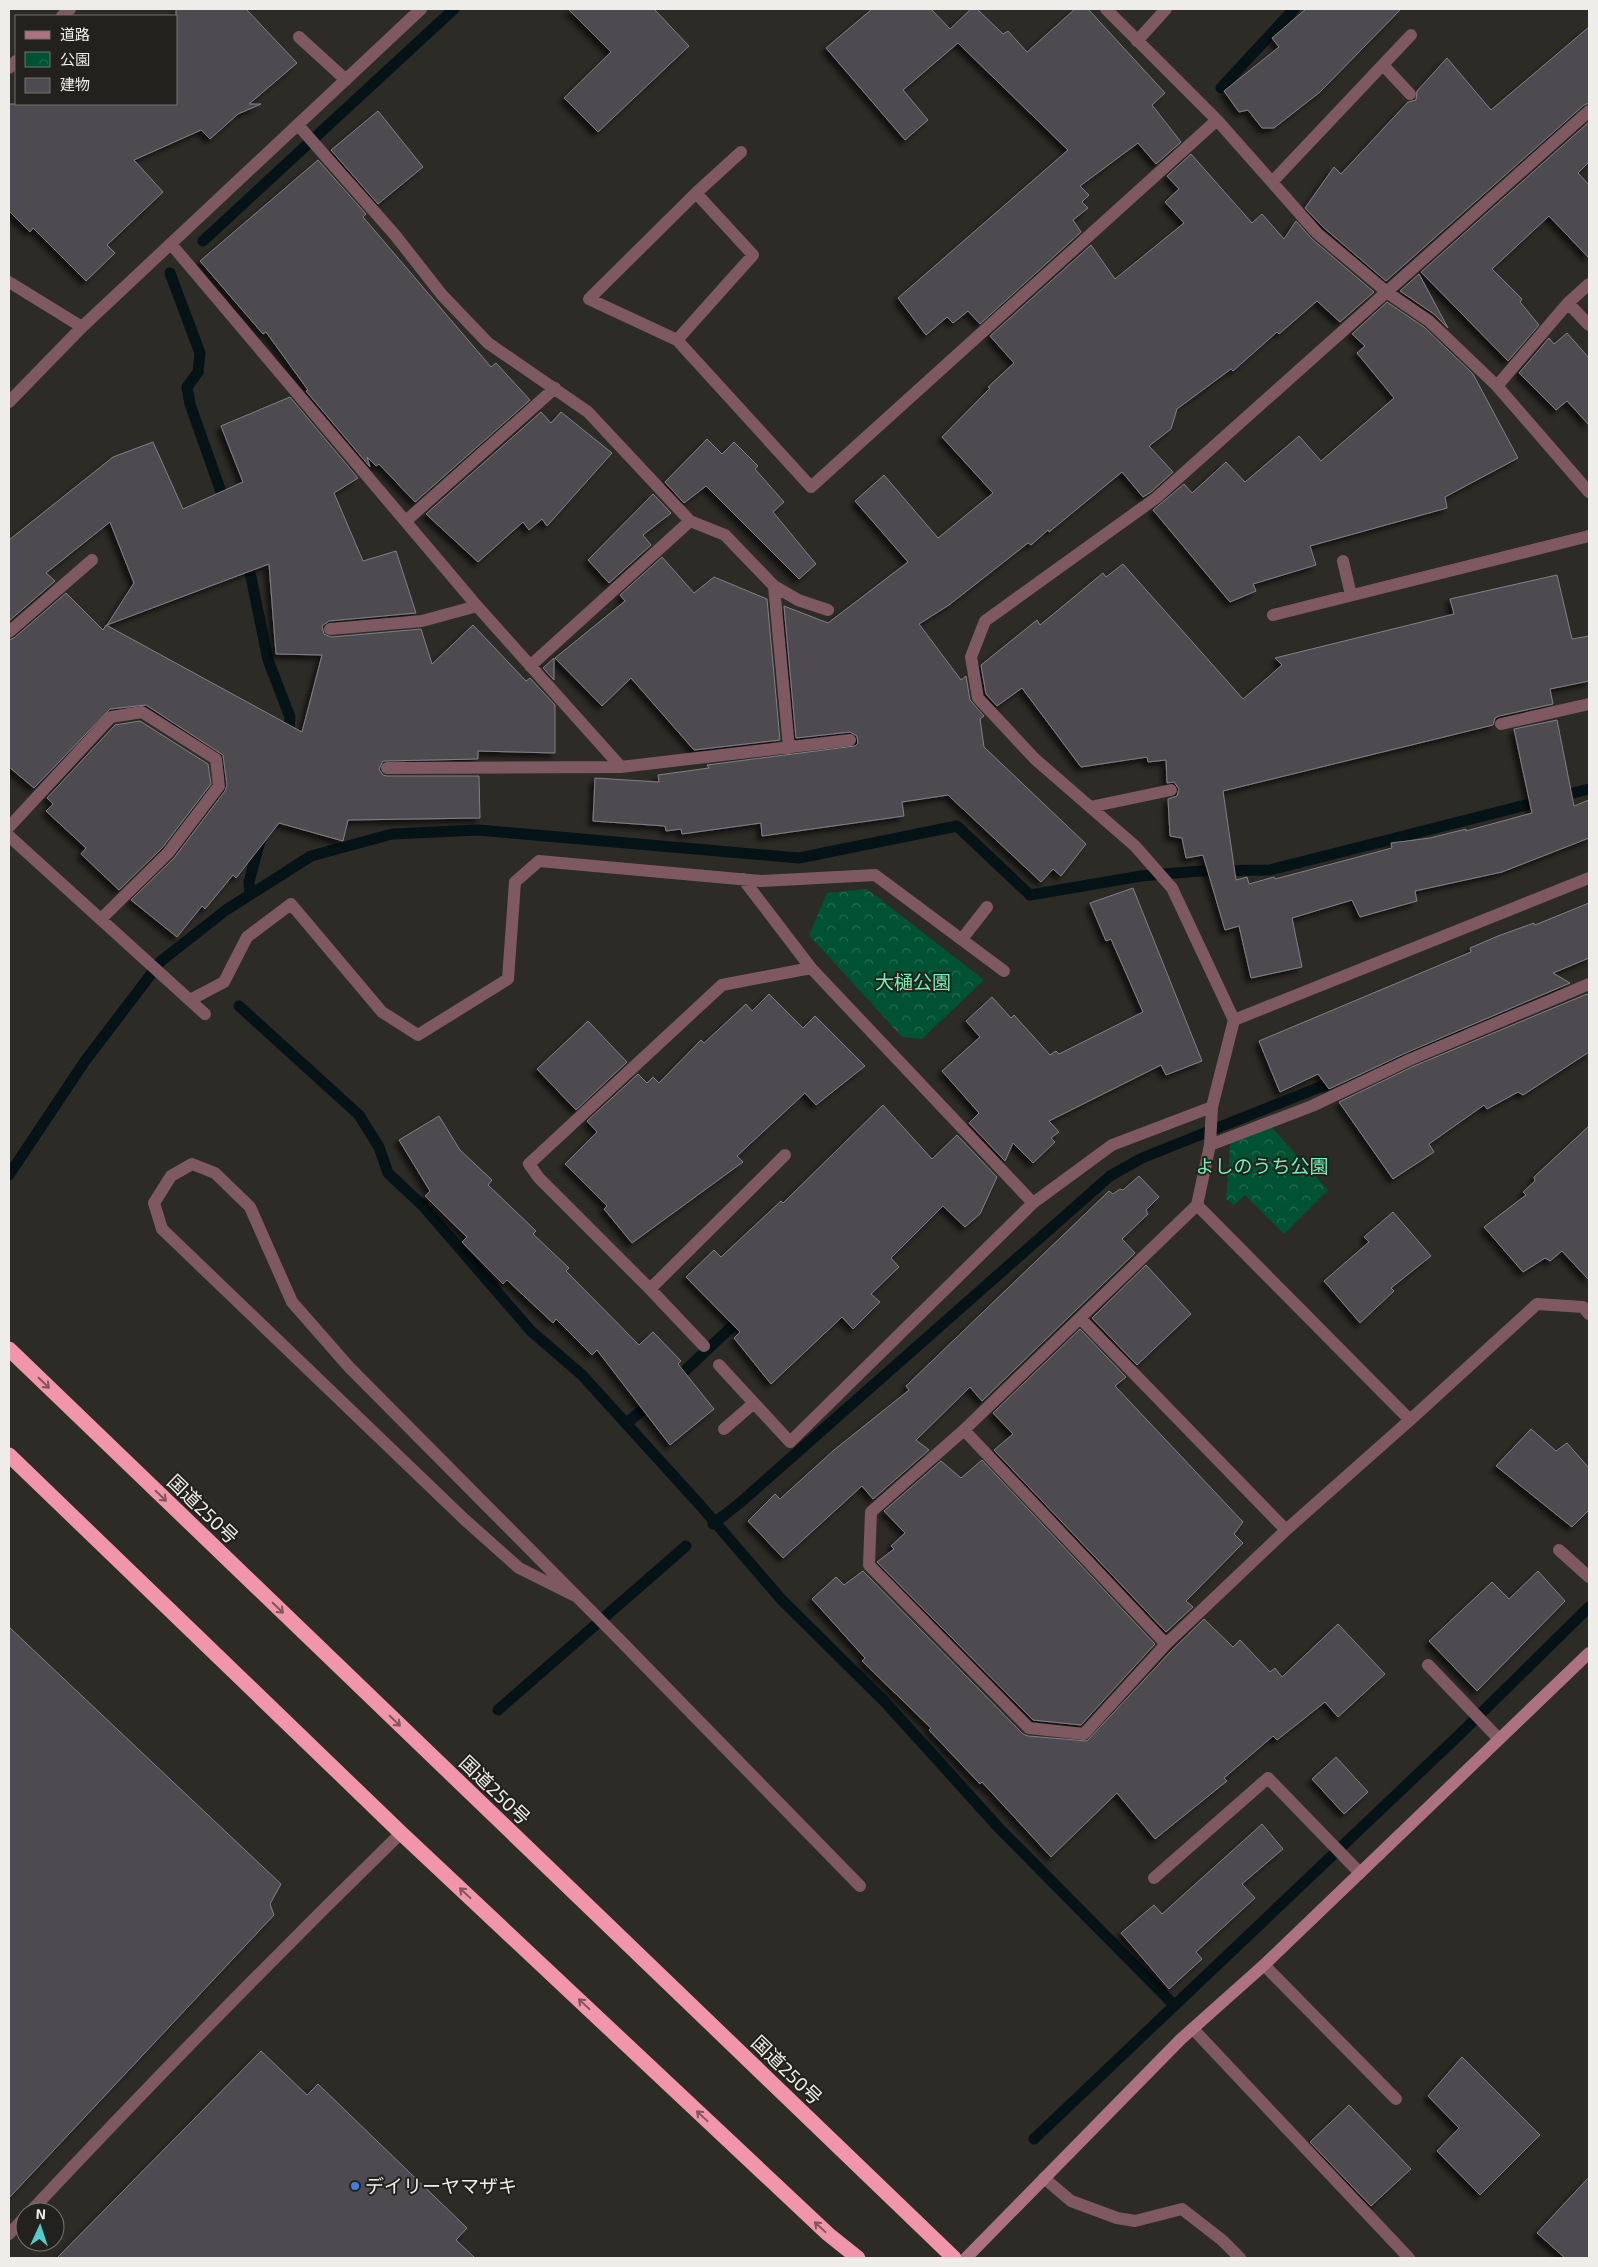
<svg xmlns="http://www.w3.org/2000/svg" width="1598" height="2267" viewBox="0 0 1598 2267" font-family="'Exo 2','Noto Sans JP',sans-serif">
<style>
.park{fill:url(#park-crowns)}
.lines{fill:none;stroke-linecap:round;stroke-linejoin:round}
.stream{stroke:#051317;stroke-width:11}
.building{fill:#4d4b50;stroke:#828086;filter:url(#shadow)}
.lane{stroke:#7e5961;stroke-width:12}
.street{stroke:#7e5961;stroke-width:12}
.secondary{stroke:#ad727f;stroke-width:12}
.highway{stroke:#f196aa;stroke-width:15}
.oneway{stroke:#80565c}
.shop-dot{fill:#3f7fe0;stroke:#23211d;stroke-width:2}
.labels{text-anchor:middle;stroke-width:4;stroke-linejoin:round;paint-order:stroke}
.park-label{font-size:19px;fill:#73f1b5;stroke:#23211d}
.street-label{font-size:19px;fill:#eeedea;stroke:#23211d}
.poi-label{font-size:19px;fill:#eeedea;stroke:#23211d;text-anchor:start}
</style>
<defs>
<pattern id="park-crowns" width="20" height="18" patternUnits="userSpaceOnUse" patternTransform="scale(1.25)"><rect width="20" height="18" fill="#005234"/><path d="M2 6a3 3 0 1 1 6 0M12 15a3 3 0 1 1 6 0" fill="none" stroke="#266b52"/></pattern>
<filter id="shadow"><feDropShadow dx="-4.5" dy="4.5" stdDeviation="2.5" flood-color="#0009"/></filter>
</defs>
<rect width="100%" height="100%" fill="#2c2b26"/>
<!-- park -->
<path class="park" d="M867,889L984,980L922,1039L902,1037L809,935L827,893Z
M1266,1121L1328,1190L1284,1234L1245,1195L1234,1205L1226,1199L1231,1134Z"/>
<g class="lines">
<!-- stream -->
<path class="stream" d="M1221,88L1294,9
M203,241L454,9
M170,273L200,353L198,372L187,387L190,404L226,506
M245,559L251,577L268,660L290,717L288,740
M250,895L249,882L261,837
M239,1006L359,1115L379,1147L388,1173L423,1206L531,1331L582,1375L700,1505L781,1599L886,1703L999,1828L1174,2005
M1387,1061L1459,1033
M9,1175L85,1061L161,961L226,910L311,856L392,834L478,830L799,858L957,826L1030,895L1141,876L1200,871L1270,870L1589,789
M673,1382L743,1316
M627,1423L654,1400
M713,1524L741,1502L1110,1176L1142,1158L1340,1079
M498,1710L686,1546
M1034,2139L1458,1736L1589,1607"/>
</g>
<!-- building -->
<path class="building" d="M176,9H246L297,63L249,104H261L238,114L210,139L201,130L134,160L163,192L107,245L115,253L86,281L33,228L30,232L9,211V104H176Z
M568,9H654L689,46L598,132L564,98L611,52Z
M872,9H931L950,29L971,9H977L1003,34L1008,31L1027,52L1075,9H1088L1165,93L1152,105L1181,142L1156,164L1138,143L1080,186L1089,195L1082,202L1088,208L1073,220L1081,232L980,324L968,311L953,323L947,317L926,335L898,298L1068,150L958,43L903,90L928,120L905,140L826,48Z
M1306,9H1401L1320,92L1274,128H1262L1248,110L1239,112L1224,91L1279,47L1272,38Z
M1589,27V103L1584,105L1386,281L1323,227L1305,208L1334,167L1341,174L1408,102L1416,100L1417,91L1447,58L1491,110Z
M378,111L423,167L378,204L331,150Z
M1589,122V162L1578,173L1589,185V258L1549,216L1492,269L1522,299L1520,302L1539,325L1508,361L1421,272Z
M1191,154L1252,223L1262,214L1284,239L1296,221L1312,239L1374,292L1340,322L1317,301L1279,334L1277,332L1233,371L1231,369L1177,409L1171,429L1149,446L1173,472L1151,492L1143,497L1122,472L1049,532L1048,530L1031,545L1028,543L949,605L919,624L961,680L966,676L970,700L984,716L980,719L984,747L1086,844L1061,876L1053,869L1041,882L948,795L902,802L904,816L762,836L761,823L682,834L681,829L666,831L665,826L593,821L595,778L659,782L658,775L709,768L707,765L855,746L858,743L857,736L850,732L796,738L784,606L828,623L908,562L855,501L884,475L938,538L993,493L942,437L990,388L988,387L1014,363L990,336L1091,245L1115,279L1184,223L1165,202L1179,189L1167,176Z
M318,160L366,214L363,217L491,367L496,363L530,400L415,502L379,464L376,466L367,457L370,467L306,391L308,390L266,332L263,334L200,261Z
M1419,274L1448,328L1434,314L1400,291Z
M1387,302L1424,327L1473,374L1518,458L1445,497L1447,508L1310,546L1316,565L1253,584L1256,591L1230,602L1153,510L1184,484L1192,493L1226,462L1245,482L1299,436L1321,461L1394,398L1357,353L1365,346L1352,334Z
M1567,333L1589,358V425L1567,401L1556,410L1519,373L1549,338L1554,344Z
M290,397L358,478L334,493L363,561L396,551L416,613L329,621L322,626L324,634L331,637L421,629L432,664L473,625L526,681L530,678L555,705V753L478,751V759L383,761L379,769L383,775L387,776H479L480,818L348,820L343,841L279,823L236,878L233,875L205,909L202,906L177,937L131,900L174,858L225,791L227,785L223,755L146,705L110,709L34,788L9,767V640L14,638L66,593L103,630L106,625L302,732L322,655L276,654L269,564L107,625L134,583L110,522L46,573L55,581L9,621V540L113,457L153,442L183,509L243,482L221,426Z
M541,412L551,423L561,412L612,453L547,526L542,519L529,530L523,522L478,562L426,514Z
M707,439L722,454L734,442L758,466L755,469L784,502L773,512L816,564L799,579L706,486L684,503L665,482Z
M653,494L671,513L643,535L651,545L609,583L588,560Z
M662,557L694,593L714,577L767,599L780,740L694,750L631,678L602,706L555,658L625,601L620,595Z
M1123,564L1243,699L1282,665L1275,658L1454,614L1450,599L1557,575L1572,639L1589,636V681L1550,689L1553,704L1499,716L1495,718L1493,725L1223,791L1236,880L1247,877L1249,884L1274,877L1275,879L1392,848L1391,843L1430,838L1466,829V831L1532,813L1514,729L1557,720L1574,806L1589,800V838L1502,872L1415,891L1417,901L1360,917L1352,900L1292,918L1302,967L1251,978L1239,926L1225,930L1203,855L1186,858L1182,838L1170,836L1168,799L1177,796L1179,789L1174,782L1167,783L1166,760L1148,762L1147,757L1081,767L1022,688L997,706L986,694L981,665L1037,620L1040,625L1103,573L1106,577Z
M554,658V680L543,668Z
M140,721L208,764L211,784L162,848L119,890L81,854L86,848L46,811L53,804L47,798L115,725Z
M1133,888L1202,1061L1166,1075L1161,1065L1049,1121L1059,1132L1051,1138L1055,1142L1033,1163L1013,1143L1005,1161L969,1123L979,1113L942,1071L980,1037L966,1021L992,997L1011,1018L1014,1015L1050,1055L1056,1051L1059,1054L1143,1012L1111,939L1106,941L1090,903Z
M1589,903V958L1553,973L1570,983L1408,1052L1329,1089L1318,1074L1280,1092L1259,1041L1471,952L1470,948L1498,936L1534,923L1535,925Z
M769,994L803,1028L815,1016L865,1066L816,1105L805,1093L737,1156L743,1162L632,1243L604,1209L607,1206L565,1164L597,1132L587,1121L638,1074L647,1083L653,1077L659,1083L701,1040L704,1043L746,1004L752,1011Z
M1587,994L1589,996V1052L1523,1095L1518,1092L1487,1109L1484,1105L1429,1144L1434,1152L1393,1179L1339,1102L1414,1066Z
M588,1021L627,1062L576,1110L537,1069Z
M883,1105L932,1159L957,1135L997,1177L980,1214L965,1227L943,1206L891,1258L899,1267L871,1294L880,1302L853,1329L842,1317L771,1384L734,1338L740,1332L686,1277L714,1250L721,1257L781,1201L783,1203Z
M439,1116L460,1150L492,1180L488,1185L536,1231L533,1234L569,1268L566,1271L639,1345L653,1332L681,1361L678,1364L714,1409L670,1445L597,1350L592,1355L556,1319L553,1323L507,1280L503,1284L462,1242L467,1237L425,1196L430,1191L399,1140Z
M1589,1126V1280L1562,1251L1550,1261L1545,1258L1523,1272L1484,1227L1526,1195L1523,1192L1535,1181L1534,1177Z
M1139,1176L1159,1197L1146,1210L1148,1214L1122,1239L1135,1253L982,1401L970,1387L916,1440L929,1450L873,1499L862,1486L783,1558L748,1521L775,1494L780,1499L834,1450L909,1390L906,1386L1109,1191L1113,1194L1120,1189L1123,1190Z
M1393,1212L1431,1256L1391,1288L1394,1291L1360,1323L1324,1281L1369,1242L1364,1237Z
M1146,1265L1191,1314L1137,1365L1092,1318Z
M1080,1329L1126,1377L1115,1386L1243,1522L1234,1534L1243,1543L1186,1601L1193,1607L1166,1632L994,1450L1013,1434L993,1413Z
M1531,1429L1556,1451L1567,1443L1589,1468V1510L1572,1527L1496,1466Z
M982,1460L1155,1644L1081,1725L1033,1720L877,1562L894,1549L891,1546L905,1533L884,1511L941,1461L961,1478Z
M863,1571L1023,1734L1028,1736L1087,1741L1172,1650L1204,1619L1233,1647L1240,1640L1270,1672L1275,1668L1282,1677L1338,1624L1385,1674L1338,1717L1325,1702L1277,1740L1273,1736L1224,1778L1227,1781L1155,1839L1117,1793L1051,1857L982,1782L980,1784L929,1730L931,1728L862,1661L865,1658L812,1599L836,1577L844,1585Z
M1538,1571L1565,1601L1477,1691L1429,1641L1492,1582L1509,1599Z
M9,1627L281,1884L270,1904L274,1915L9,2198Z
M1336,1757L1368,1792L1344,1814L1312,1779Z
M1262,1824L1283,1849L1242,1884L1255,1898L1196,1952L1202,1959L1169,1989L1121,1933L1154,1905L1162,1914Z
M261,2051L307,2095L318,2084L467,2228L456,2240L475,2258H57Z
M1462,2057L1540,2135L1480,2195L1437,2151L1459,2128L1428,2096Z
M1349,2105L1411,2169L1371,2206L1310,2142Z
M1589,2177V2258H1565L1537,2233Z"/>
<g class="lines">
<!-- lane -->
<path class="lane" d="M1210,1145L1312,1106L1411,1059L1589,984
M1559,1550L1589,1577
M614,1634L860,1886
M1428,1665L1499,1739
M1044,2178L1071,2201L1117,2218L1135,2221L1182,2209L1222,2240L1240,2258
M30,2212C151,2083 275,1956 401,1833
M9,2234L25,2217"/>
<!-- street -->
<path class="street" d="M1106,9L1217,120L1317,233L1388,293L1429,321L1497,386L1589,492
M62,16L70,9
M299,37L346,80
M1137,41L1166,9
M1383,65L1410,94
M9,68L16,61
M1589,111L1156,498L985,621L971,657L978,698L1035,759L1135,846L1172,888L1234,1020L1212,1107L1210,1145L1197,1205L1410,1420L1537,1304L1583,1307L1589,1314
M298,125L395,235L442,295L488,343L588,412L690,521L725,535L774,586L789,748
M741,152L696,193L589,299L677,340L811,487L1217,120
M1273,181L1411,35
M171,244L477,606L621,767
M9,282L82,327
M1568,303L1589,325
M677,340L753,255L696,193
M1497,386L1568,303L1589,284
M9,402L82,327L421,9
M407,520L555,388
M1343,561L1351,595
M774,586L798,600L828,610
M1273,615L1589,536
M330,629L422,621L477,606
M9,632L92,560
M530,666L690,521
M1501,724L1589,704
M387,768L621,767L850,740
M1090,807L1171,790
M9,827L111,717L142,712L216,759L219,786L168,853L101,919
M9,836L205,1014
M743,879L811,968
M962,939L987,907
M190,1000L224,982L247,937L291,904L382,1012L418,1035L508,979L515,882L539,861L761,881L875,875L1004,971
M1234,1020L1589,878
M1197,1205L964,1430L871,1512L869,1565L1029,1728L1084,1734L1166,1644L1286,1530L1410,1420
M650,1289L785,1155
M1081,1319L1286,1530
M704,1346L650,1289L539,1178L529,1164L722,985L811,968L1033,1203
M719,1365L790,1442L1033,1203L1112,1145L1212,1107
M724,1429L754,1403
M964,1430L1166,1644
M573,1595L519,1568L464,1519L162,1229L154,1203L171,1176L192,1164L215,1173L250,1207L292,1302L349,1367L614,1634
M1154,1878L1268,1778L1360,1873
M1264,1965L1396,2099
M1193,2029L1409,2258"/>
<!-- secondary -->
<path class="secondary" d="M966,2258L1181,2039L1264,1965L1589,1653"/>
<!-- highway -->
<path class="highway" d="M9,1349L954,2258
M9,1455L401,1833L828,2234L858,2258"/>
</g>
<!-- one-way arrows -->
<defs><path id="oneway-shaft" d="M-6 0H5M1.5-3L5.5 0L1.5 3" fill="none" stroke-width="1.6" stroke-linecap="round" stroke-linejoin="round" transform="scale(1.25)"/></defs>
<g class="oneway">
<use href="#oneway-shaft" transform="translate(44 1383) rotate(44)"/>
<use href="#oneway-shaft" transform="translate(161 1496) rotate(44)"/>
<use href="#oneway-shaft" transform="translate(278 1608) rotate(44)"/>
<use href="#oneway-shaft" transform="translate(395 1721) rotate(44)"/>
<use href="#oneway-shaft" transform="translate(465 1893) rotate(-137)"/>
<use href="#oneway-shaft" transform="translate(584 2004) rotate(-137)"/>
<use href="#oneway-shaft" transform="translate(702 2116) rotate(-137)"/>
<use href="#oneway-shaft" transform="translate(820 2227) rotate(-137)"/>
</g>
<!-- markers -->
<circle class="shop-dot" cx="355" cy="2186" r="5"/>
<g class="labels">
<!-- park labels -->
<g class="park-label">
<text x="913" y="989">大樋公園</text>
<text x="1262" y="1173">よしのうち公園</text>
</g>
<!-- street labels -->
<g class="street-label">
<text transform="translate(203 1509) rotate(44)" y="7">国道250号</text>
<text transform="translate(495 1790) rotate(44)" y="7">国道250号</text>
<text transform="translate(787 2070) rotate(44)" y="7">国道250号</text>
</g>
<!-- poi labels -->
<g class="poi-label">
<text x="365" y="2193">デイリーヤマザキ</text>
</g>
</g>
<!-- border -->
<rect width="1598" height="2267" fill="none" stroke="#eeedea" stroke-width="20"/>
<!-- legend -->
<rect x="15" y="15" width="162" height="90" fill="#23211d" stroke="#74736f"/>
<rect x="25" y="31" width="25" height="8" fill="#ad727f" stroke="#74736f"/>
<text x="60" y="40" font-size="15" fill="#eeedea">道路</text>
<rect x="25" y="52" width="25" height="15" fill="url(#park-crowns)" stroke="#74736f"/>
<text x="60" y="65" font-size="15" fill="#eeedea">公園</text>
<rect x="25" y="78" width="25" height="15" fill="#4d4b50" stroke="#74736f"/>
<text x="60" y="90" font-size="15" fill="#eeedea">建物</text>
<!-- north arrow -->
<g transform="translate(40 2227) rotate(3)"><circle r="24" fill="#23211d" stroke="#74736f"/>
<path d="M0-4L9 19L0 12L-9 19Z" fill="#52cdce"/>
<text y="-8" font-size="14" font-weight="bold" text-anchor="middle" fill="#eeedea">N</text>
</g>
</svg>
